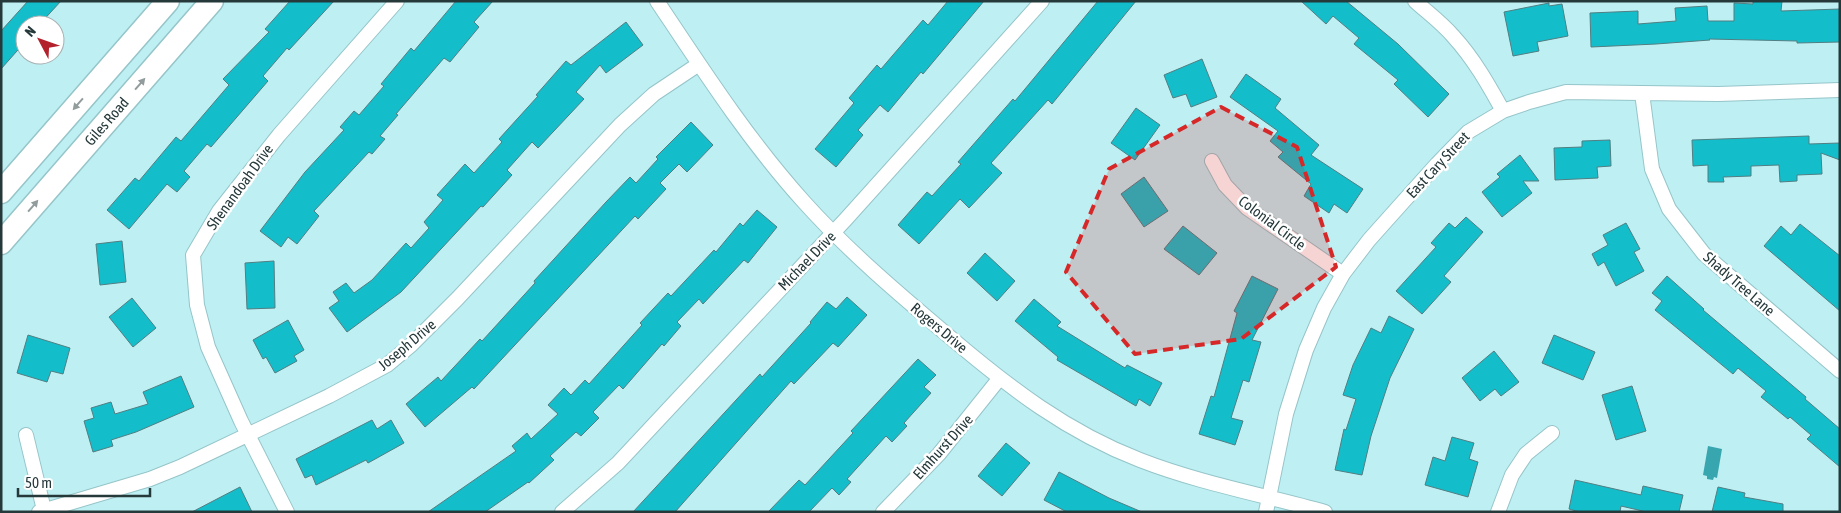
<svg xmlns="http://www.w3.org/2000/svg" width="1841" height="513" viewBox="0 0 1841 513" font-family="'Asap Condensed',sans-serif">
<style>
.water{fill:#38a6af}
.building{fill:#13beca;stroke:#517e82}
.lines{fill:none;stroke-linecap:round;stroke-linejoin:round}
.minor-casing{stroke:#95c5c9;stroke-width:16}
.primary-casing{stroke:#95c5c9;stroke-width:25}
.minor{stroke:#fff;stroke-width:14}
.primary{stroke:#fff;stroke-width:22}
.oneway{fill:#929c9c}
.marked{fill:#d62828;fill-opacity:0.2;stroke:#d62828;stroke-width:4;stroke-dasharray:10 6;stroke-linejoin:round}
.labels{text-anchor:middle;stroke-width:5;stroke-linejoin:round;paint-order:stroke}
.street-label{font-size:15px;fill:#25383a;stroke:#fff}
</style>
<rect width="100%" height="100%" fill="#beeff3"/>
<!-- water -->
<path class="water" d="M1708,446L1722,449L1717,478L1714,477L1713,480L1707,479V476L1703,475Z"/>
<!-- building -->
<path class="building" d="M28,1H61L39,25H25V42L1,69V31Z
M290,1H334L289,50L287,48L263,76L268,81L211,147L207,144L184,171L190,177L177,192L167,184L129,229L107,210L135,178L139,181L176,137L181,141L229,85L223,79L269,32L265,29Z
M456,1H493L474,22L479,27L450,62L444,58L396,114L398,115L380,136L385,139L372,154L369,152L314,211L319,216L297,244L288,237L281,247L260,231L305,172L344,130L340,127L354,111L359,115L384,86L381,84L411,48L414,51Z
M948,1H984L923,74L921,72L888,112L880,105L858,130L863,135L836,167L815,149L854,103L849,98L877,65L881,69L923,20L928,25Z
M1098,1H1136L1052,104L1048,100L991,163L1002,173L969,208L960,199L919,244L898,225L927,192L932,196L961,164L958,162L1013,99L1015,101Z
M1301,1H1346L1398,44L1449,94L1428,117L1394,84L1398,80L1354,44L1359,38L1333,16L1326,24Z
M1753,1H1782L1781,11L1840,9V42L1797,43V41L1709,39L1710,40L1656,44L1591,47L1590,13L1638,11V24L1676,21L1675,8L1707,6L1708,21H1734V3L1753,4Z
M1549,3V6L1562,4L1568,36L1537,42L1539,51L1513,56L1504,12Z
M626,22L643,45L606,73L600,65L576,92L584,99L538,148L532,142L507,170L512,175L483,207L481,206L401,292L347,332L329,308L339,301L333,292L346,283L354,293L372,280L406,243L411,248L429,228L424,222L443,200L437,195L465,164L474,173L502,142L499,139L538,96L536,95L566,61L571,65Z
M1202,59L1217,97L1191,107L1186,94L1173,98L1164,75Z
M1246,74L1281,99L1275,108L1319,145L1311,155L1363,189L1347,213L1334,204L1329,213L1304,196L1311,184L1278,157L1283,152L1270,141L1278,131L1230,97Z
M1136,108L1160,125L1135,160L1111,143Z
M691,122L713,145L687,172L679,164L660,183L666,189L638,219L635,216L474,389L472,387L425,427L406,404L438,377L441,381L480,339L482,341L535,283L534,281L606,202L630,177L636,183L658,159L656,157Z
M1809,136V144L1840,143V160L1821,153L1822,174L1797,175V181L1780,182L1779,165L1751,166V176L1723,177L1724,182H1708V165L1693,166L1692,140Z
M1610,140L1611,166L1597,167L1598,178L1555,180L1554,148L1582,147V141Z
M1520,155L1539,181H1523L1532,193L1502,217L1482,192L1500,177L1497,174Z
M1144,177L1168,211L1144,227L1121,194Z
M757,210L777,227L748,263L744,260L703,304L699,299L677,322L681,326L664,346L662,344L623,389L619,385L593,412L599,418L581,436L576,432L550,456L554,460L529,483L528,482L485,512H428L516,451L512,446L527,433L531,439L558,414L548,405L564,388L571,395L585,380L589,384L642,325L640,323L668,293L671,296L714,250L716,252L740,223L743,226Z
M1466,217L1483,232L1444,276L1451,282L1422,314L1396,291L1436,247L1431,243L1449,223L1455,228Z
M1626,223L1640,249L1634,252L1644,271L1616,286L1604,262L1598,266L1592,254L1608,245L1603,235Z
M1800,224L1840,256V311L1764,246L1781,226L1791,235Z
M1183,226L1217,253L1199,275L1164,249Z
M122,241L126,282L100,285L96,244Z
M985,253L1015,281L997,301L967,273Z
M274,261L275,308L247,309L245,263Z
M1252,276L1278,289L1252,340L1261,342L1249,382L1243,380L1231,418L1243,421L1235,445L1199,434L1211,396L1214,397L1237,313L1234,311Z
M1667,276L1704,309L1703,310L1806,397L1805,399L1840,429V467L1807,439L1811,435L1790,417L1788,419L1761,397L1766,391L1738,368L1733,374L1655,310L1662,301L1652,293Z
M847,297L867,315L838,347L833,343L794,384L791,381L675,512H633L760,374L762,377L811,323L810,322L827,302L836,309Z
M132,298L156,328L133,347L109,317Z
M1034,299L1061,322L1057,326L1125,368L1127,365L1162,383L1150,406L1139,399L1136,406L1057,360L1058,357L1015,321Z
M1389,316L1414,329L1390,378L1371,436L1362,475L1335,470L1344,429L1346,430L1356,399L1343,395L1353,365L1371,328L1381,333Z
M288,320L304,350L294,356L297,361L275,373L266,357L263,359L253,340Z
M28,335L70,348L63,374L51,371L47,382L17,373Z
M1554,335L1595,352L1583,380L1542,363Z
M1494,351L1519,382L1501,396L1495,389L1480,401L1462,378Z
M918,359L936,375L924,387L931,393L904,423L907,426L892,442L886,436L847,479L851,482L839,495L832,488L809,512H768L799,480L805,485L853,433L851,431Z
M181,376L194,407L136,432L111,440L113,446L93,452L84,421L94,418L91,408L111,402L115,414L148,404L143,392Z
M1632,386L1646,431L1616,440L1602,395Z
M372,420L377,429L391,420L404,443L368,463L366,460L316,485L312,475L305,478L296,459Z
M1452,437L1474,443L1469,459L1478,462L1468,497L1425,485L1433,457L1445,461Z
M1006,443L1030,463L1002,496L978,476Z
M1059,472L1109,498L1142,512H1067L1044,500Z
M1575,480L1641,495L1643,486L1683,495L1679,512H1647L1621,506L1620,512H1580L1569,509Z
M240,487L252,512H192Z
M1718,487L1745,493L1744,497L1783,504V512H1712Z"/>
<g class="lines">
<!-- minor casing -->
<g class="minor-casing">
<path id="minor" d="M657,1C703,70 748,140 804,202C848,251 900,295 951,338C1010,388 1067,432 1140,460C1199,483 1264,495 1325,512
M1415,1C1427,12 1442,23 1453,36C1474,59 1488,84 1503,111
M1642,93L1652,169L1669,209L1704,254L1840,371
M1212,161L1225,185L1247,208L1343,274
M26,435L44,510
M39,512L150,479L180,467L329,396L387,365L411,345L458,298L620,125L654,94L699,64
M287,512L241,421L208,347L197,305L193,255L219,211L279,135L397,1
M562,512L618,463L846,219L1042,1
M883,512L939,454L999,379
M1266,512L1286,414L1306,350L1324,308L1343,274L1369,240L1437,164L1468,132L1503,111L1529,102L1566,92L1718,94L1840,90
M1498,512L1512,475L1526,454L1552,433"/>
</g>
<!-- primary casing -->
<g class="primary-casing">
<g id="primary">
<path d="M1,192L168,1"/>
<path id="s1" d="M1,243L212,1"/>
</g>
</g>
<!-- minor -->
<use href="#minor" class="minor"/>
<!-- primary -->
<use href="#primary" class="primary"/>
</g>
<!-- one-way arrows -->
<defs><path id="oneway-solid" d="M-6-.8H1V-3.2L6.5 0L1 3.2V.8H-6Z" transform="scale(1.25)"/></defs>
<g class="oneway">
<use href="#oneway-solid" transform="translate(140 84) rotate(-49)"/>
<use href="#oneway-solid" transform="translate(78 104) rotate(131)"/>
<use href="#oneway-solid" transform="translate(33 206) rotate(-49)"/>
</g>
<!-- marked area -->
<path class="marked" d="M1221,107L1297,147L1336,267L1241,339L1135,354L1066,272L1109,169Z"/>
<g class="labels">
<!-- street labels -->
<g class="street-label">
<text dy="5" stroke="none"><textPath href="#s1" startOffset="161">Giles Road</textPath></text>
<text transform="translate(1438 165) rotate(-47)" y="5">East Cary Street</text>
<text transform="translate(240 187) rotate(-54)" y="5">Shenandoah Drive</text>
<text transform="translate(1272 223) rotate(37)" y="5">Colonial Circle</text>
<text transform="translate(807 261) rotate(-46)" y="5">Michael Drive</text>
<text transform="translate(1739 284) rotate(41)" y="5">Shady Tree Lane</text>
<text transform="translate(939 328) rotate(40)" y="5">Rogers Drive</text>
<text transform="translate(407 345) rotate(-40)" y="5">Joseph Drive</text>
<text transform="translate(943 447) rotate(-48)" y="5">Elmhurst Drive</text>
</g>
</g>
<!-- border -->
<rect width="1841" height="513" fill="none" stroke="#25383a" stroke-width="5"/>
<!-- north arrow -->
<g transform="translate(40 40) rotate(311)"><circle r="24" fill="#ffffff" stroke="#a8afb0"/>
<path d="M0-4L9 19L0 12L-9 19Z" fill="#b3212d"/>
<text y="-8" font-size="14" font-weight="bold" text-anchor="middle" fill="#25383a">N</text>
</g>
<!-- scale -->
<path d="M18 488v8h132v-8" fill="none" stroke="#25383a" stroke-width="2.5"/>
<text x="25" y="488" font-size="15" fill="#25383a" stroke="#ffffff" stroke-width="4" paint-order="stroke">50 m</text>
</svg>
